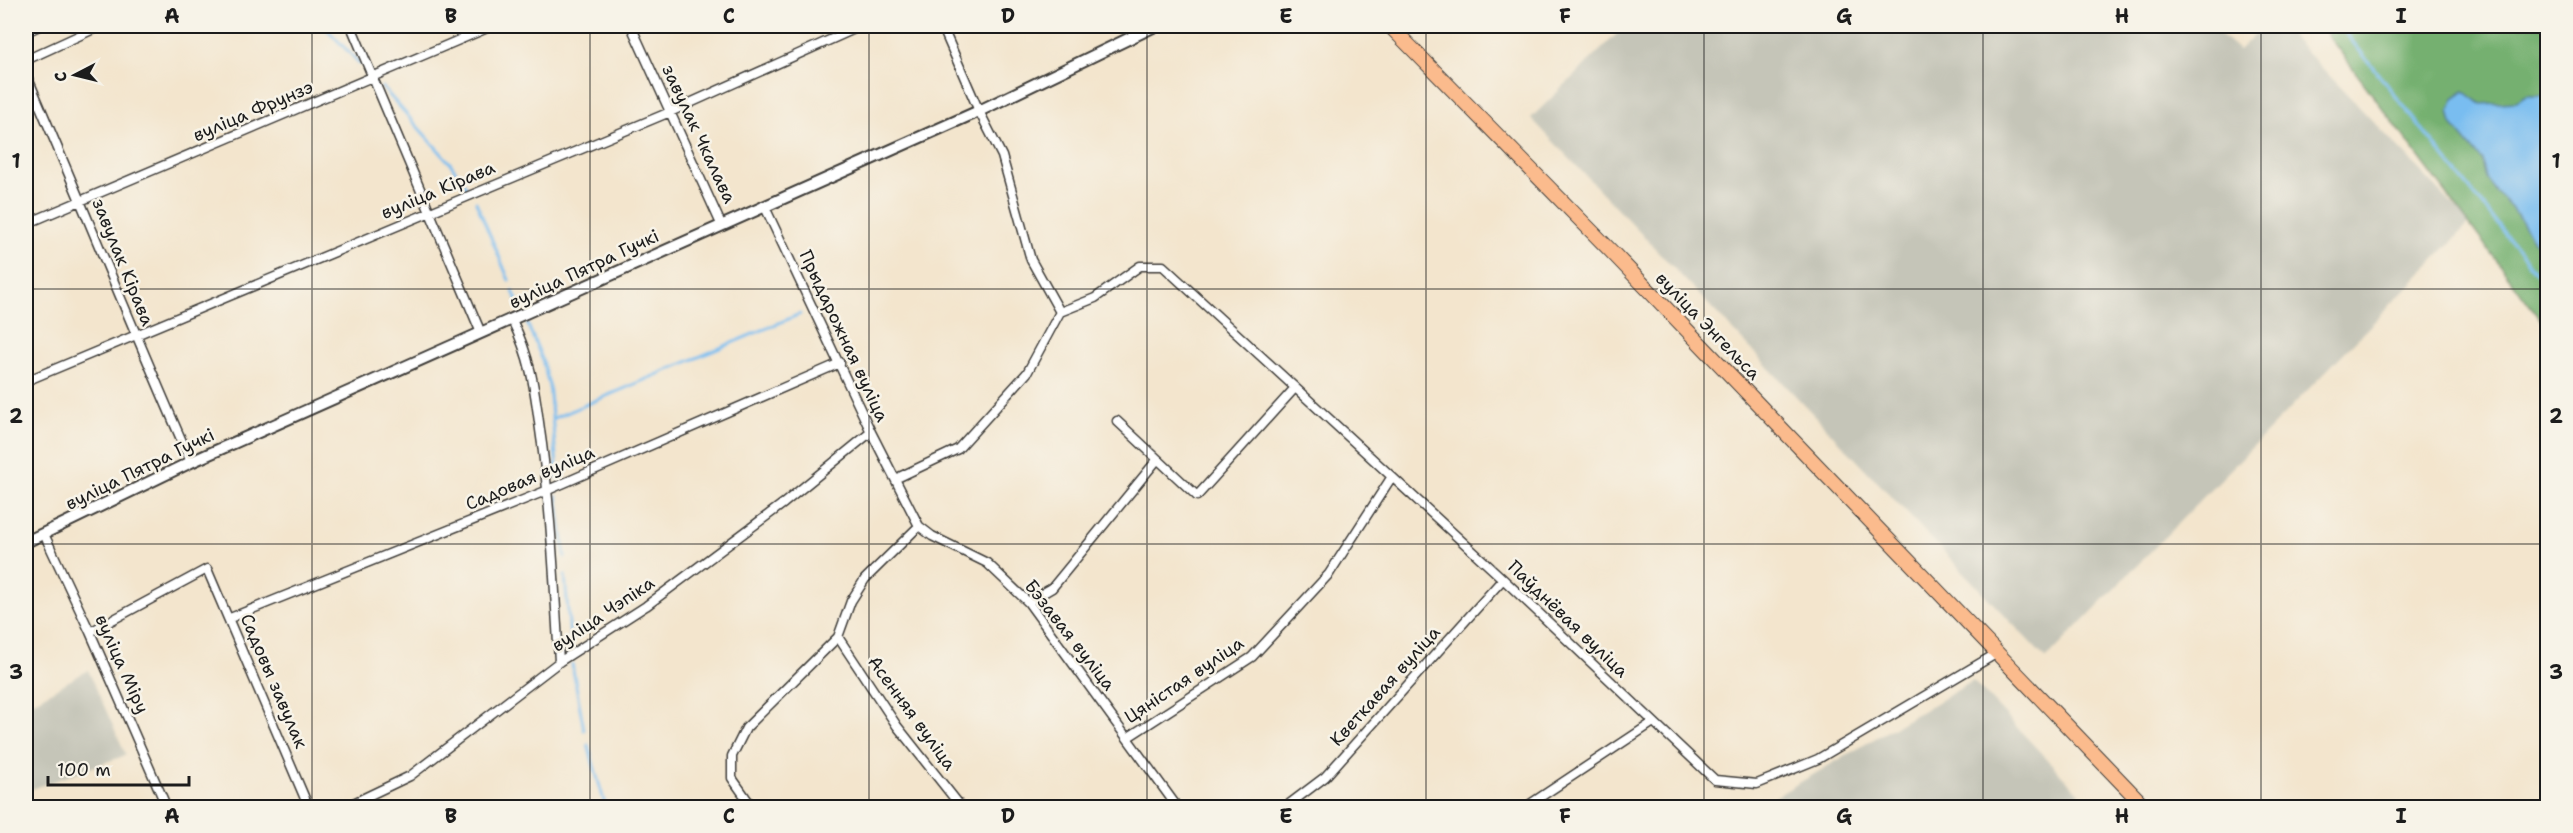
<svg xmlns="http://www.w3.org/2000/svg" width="2573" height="833" viewBox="0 0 2573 833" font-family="'Shantell Sans',sans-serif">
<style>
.industrial{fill:#c5c5b8}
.forest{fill:#75b06f;stroke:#486646;stroke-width:1.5}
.water{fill:#79bdf0;stroke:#4a6c86;stroke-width:1.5}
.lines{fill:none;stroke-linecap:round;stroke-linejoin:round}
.stream{stroke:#79bdf0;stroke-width:3}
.minor-casing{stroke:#3c3a37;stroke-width:11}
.tertiary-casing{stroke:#3c3a37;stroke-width:14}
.primary-casing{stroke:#3c3a37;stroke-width:16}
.minor{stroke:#fff;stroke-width:8}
.tertiary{stroke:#fff;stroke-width:10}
.primary{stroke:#fbbb8d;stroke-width:14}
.grid{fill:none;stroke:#1c1c1c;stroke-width:1.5;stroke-opacity:0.55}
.labels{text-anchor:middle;stroke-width:5;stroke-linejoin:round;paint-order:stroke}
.street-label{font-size:18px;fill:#1c1c1c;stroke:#f7f3e8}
.neatline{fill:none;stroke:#1c1c1c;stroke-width:2}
.grid-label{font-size:20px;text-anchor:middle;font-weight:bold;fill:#1c1c1c}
</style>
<rect width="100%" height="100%" fill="#f7f3e8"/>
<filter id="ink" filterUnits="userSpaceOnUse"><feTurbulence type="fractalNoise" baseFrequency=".0167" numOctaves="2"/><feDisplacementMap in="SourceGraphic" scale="12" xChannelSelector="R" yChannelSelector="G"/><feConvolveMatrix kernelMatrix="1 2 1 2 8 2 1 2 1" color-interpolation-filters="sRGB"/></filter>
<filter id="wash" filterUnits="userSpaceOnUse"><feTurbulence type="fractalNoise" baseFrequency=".008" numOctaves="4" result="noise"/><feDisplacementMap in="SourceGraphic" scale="24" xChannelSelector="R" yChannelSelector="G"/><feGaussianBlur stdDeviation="1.35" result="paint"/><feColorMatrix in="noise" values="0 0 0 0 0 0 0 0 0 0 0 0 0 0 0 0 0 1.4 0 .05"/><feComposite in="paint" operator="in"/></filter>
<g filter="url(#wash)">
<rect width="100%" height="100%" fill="#f3e5cd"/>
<!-- industrial -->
<path class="industrial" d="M1625,26H2211L2239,50L2263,26H2282L2470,223L2046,659L1531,118Z
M88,670L126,755L32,789L26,783V706Z
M1973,681L2079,793L2059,808L1758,807Z"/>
<!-- forest -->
<path class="forest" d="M2321,26H2547V328Z"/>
<!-- water -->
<path class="water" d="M2464,91L2481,104L2514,102L2526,95H2547V252L2533,240L2514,211L2497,193L2486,179L2482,160L2452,124L2449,111L2454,99Z"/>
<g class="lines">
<!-- stream -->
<path class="stream" d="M324,26L360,64
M2340,26L2548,287
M382,87L450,163L467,188
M476,202L509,280
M513,291L520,307
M527,323L542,359L549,385L558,478
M552,419L800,314
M557,496L565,557
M565,575L571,650
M572,664L584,730
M588,745L606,808"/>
</g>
</g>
<g filter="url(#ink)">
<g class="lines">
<!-- minor casing -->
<g class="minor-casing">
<path id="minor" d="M351,26L481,333
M631,26L721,224
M942,26L979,111L1002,156L1031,260L1060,312
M26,32L39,26
M26,60L100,26
M26,74C82,203 134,333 191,462
M764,205L871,432L919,526L932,536L987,563L1028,602L1178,808
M26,224L492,26
M512,320C534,365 535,396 542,444C551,516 555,589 559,662
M26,381L670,112L861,26
M1117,421L1197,496L1294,389
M895,479L958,449L1027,373L1060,312L1095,298L1140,266H1163L1503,579L1715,780L1757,784L1818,759L1999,652
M44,534L90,632L167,808
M1028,602L1052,588L1157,460
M230,618L548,490L840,363
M90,632L207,569L309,808
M838,637L897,726L962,808
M1127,738L1252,657L1329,574L1391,478
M343,808L410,776L559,662L646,606L784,503L871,432
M753,808L732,778V756L746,728L838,637L851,601L865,579L919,526
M1284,808L1325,777L1503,579
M1524,808L1652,723"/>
</g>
<!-- tertiary casing -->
<g class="tertiary-casing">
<path id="tertiary" d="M26,542L191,462L979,111L1155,26"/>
</g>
<!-- primary casing -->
<g class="primary-casing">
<path id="primary" d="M1390,26L1611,251L2146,808"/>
</g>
<!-- minor -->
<use href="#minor" class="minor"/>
<!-- tertiary -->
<use href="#tertiary" class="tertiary"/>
<!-- primary -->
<use href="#primary" class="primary"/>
</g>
</g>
<!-- grid -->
<path class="grid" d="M312,26V808M590,26V808M869,26V808M1147,26V808M1426,26V808M1704,26V808M1983,26V808M2261,26V808M26,289H2548M26,544H2548"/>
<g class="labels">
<!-- street labels -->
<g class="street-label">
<text transform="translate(253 111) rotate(-23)" y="6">вуліца Фрунзэ</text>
<text transform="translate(699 134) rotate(65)" y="6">завулак Чкалава</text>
<text transform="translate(438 190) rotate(-23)" y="6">вуліца Кірава</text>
<text transform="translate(123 262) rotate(68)" y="6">завулак Кірава</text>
<text transform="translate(584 269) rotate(-25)" y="6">вуліца Пятра Гучкі</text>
<text transform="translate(1708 326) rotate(46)" y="6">вуліца Энгельса</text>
<text transform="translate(844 336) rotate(65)" y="6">Прыдарожная вуліца</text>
<text transform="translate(140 469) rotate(-26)" y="6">вуліца Пятра Гучкі</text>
<text transform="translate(530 478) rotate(-23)" y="6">Садовая вуліца</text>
<text transform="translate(603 614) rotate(-34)" y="6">вуліца Чэпіка</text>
<text transform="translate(1568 619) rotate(44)" y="6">Паўднёвая вуліца</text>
<text transform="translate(1070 635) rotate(52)" y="6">Бэзавая вуліца</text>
<text transform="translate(122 664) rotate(66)" y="6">вуліца Міру</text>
<text transform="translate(1184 680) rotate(-34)" y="6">Цяністая вуліца</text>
<text transform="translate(274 681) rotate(67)" y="6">Садовы завулак</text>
<text transform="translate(1385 686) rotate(-48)" y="6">Кветкавая вуліца</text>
<text transform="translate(912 713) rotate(54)" y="6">Асенняя вуліца</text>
</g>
</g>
<!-- margin -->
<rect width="2573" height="833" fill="none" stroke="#f7f3e8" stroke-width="66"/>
<!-- north arrow -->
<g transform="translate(75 75) rotate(263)" stroke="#f7f3e8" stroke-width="4.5" paint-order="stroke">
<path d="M0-4.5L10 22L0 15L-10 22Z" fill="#1c1c1c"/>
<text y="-9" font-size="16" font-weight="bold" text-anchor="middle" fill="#1c1c1c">С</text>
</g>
<!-- scale -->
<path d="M48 776v9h141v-9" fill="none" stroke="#1c1c1c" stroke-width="3"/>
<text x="57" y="776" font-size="18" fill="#1c1c1c" stroke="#f7f3e8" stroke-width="4.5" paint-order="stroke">100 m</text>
<rect x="33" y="33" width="2507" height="767" class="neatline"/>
<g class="grid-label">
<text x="172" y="23">A</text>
<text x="451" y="23">B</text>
<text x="729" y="23">C</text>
<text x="1008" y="23">D</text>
<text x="1286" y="23">E</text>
<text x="1565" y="23">F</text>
<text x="1844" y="23">G</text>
<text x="2122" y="23">H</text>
<text x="2401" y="23">I</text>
<text x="16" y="168">1</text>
<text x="2556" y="168">1</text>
<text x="16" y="423">2</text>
<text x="2556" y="423">2</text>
<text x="16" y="679">3</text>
<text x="2556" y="679">3</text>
<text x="172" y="823">A</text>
<text x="451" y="823">B</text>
<text x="729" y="823">C</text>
<text x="1008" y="823">D</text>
<text x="1286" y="823">E</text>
<text x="1565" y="823">F</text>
<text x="1844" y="823">G</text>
<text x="2122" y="823">H</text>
<text x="2401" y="823">I</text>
</g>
</svg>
